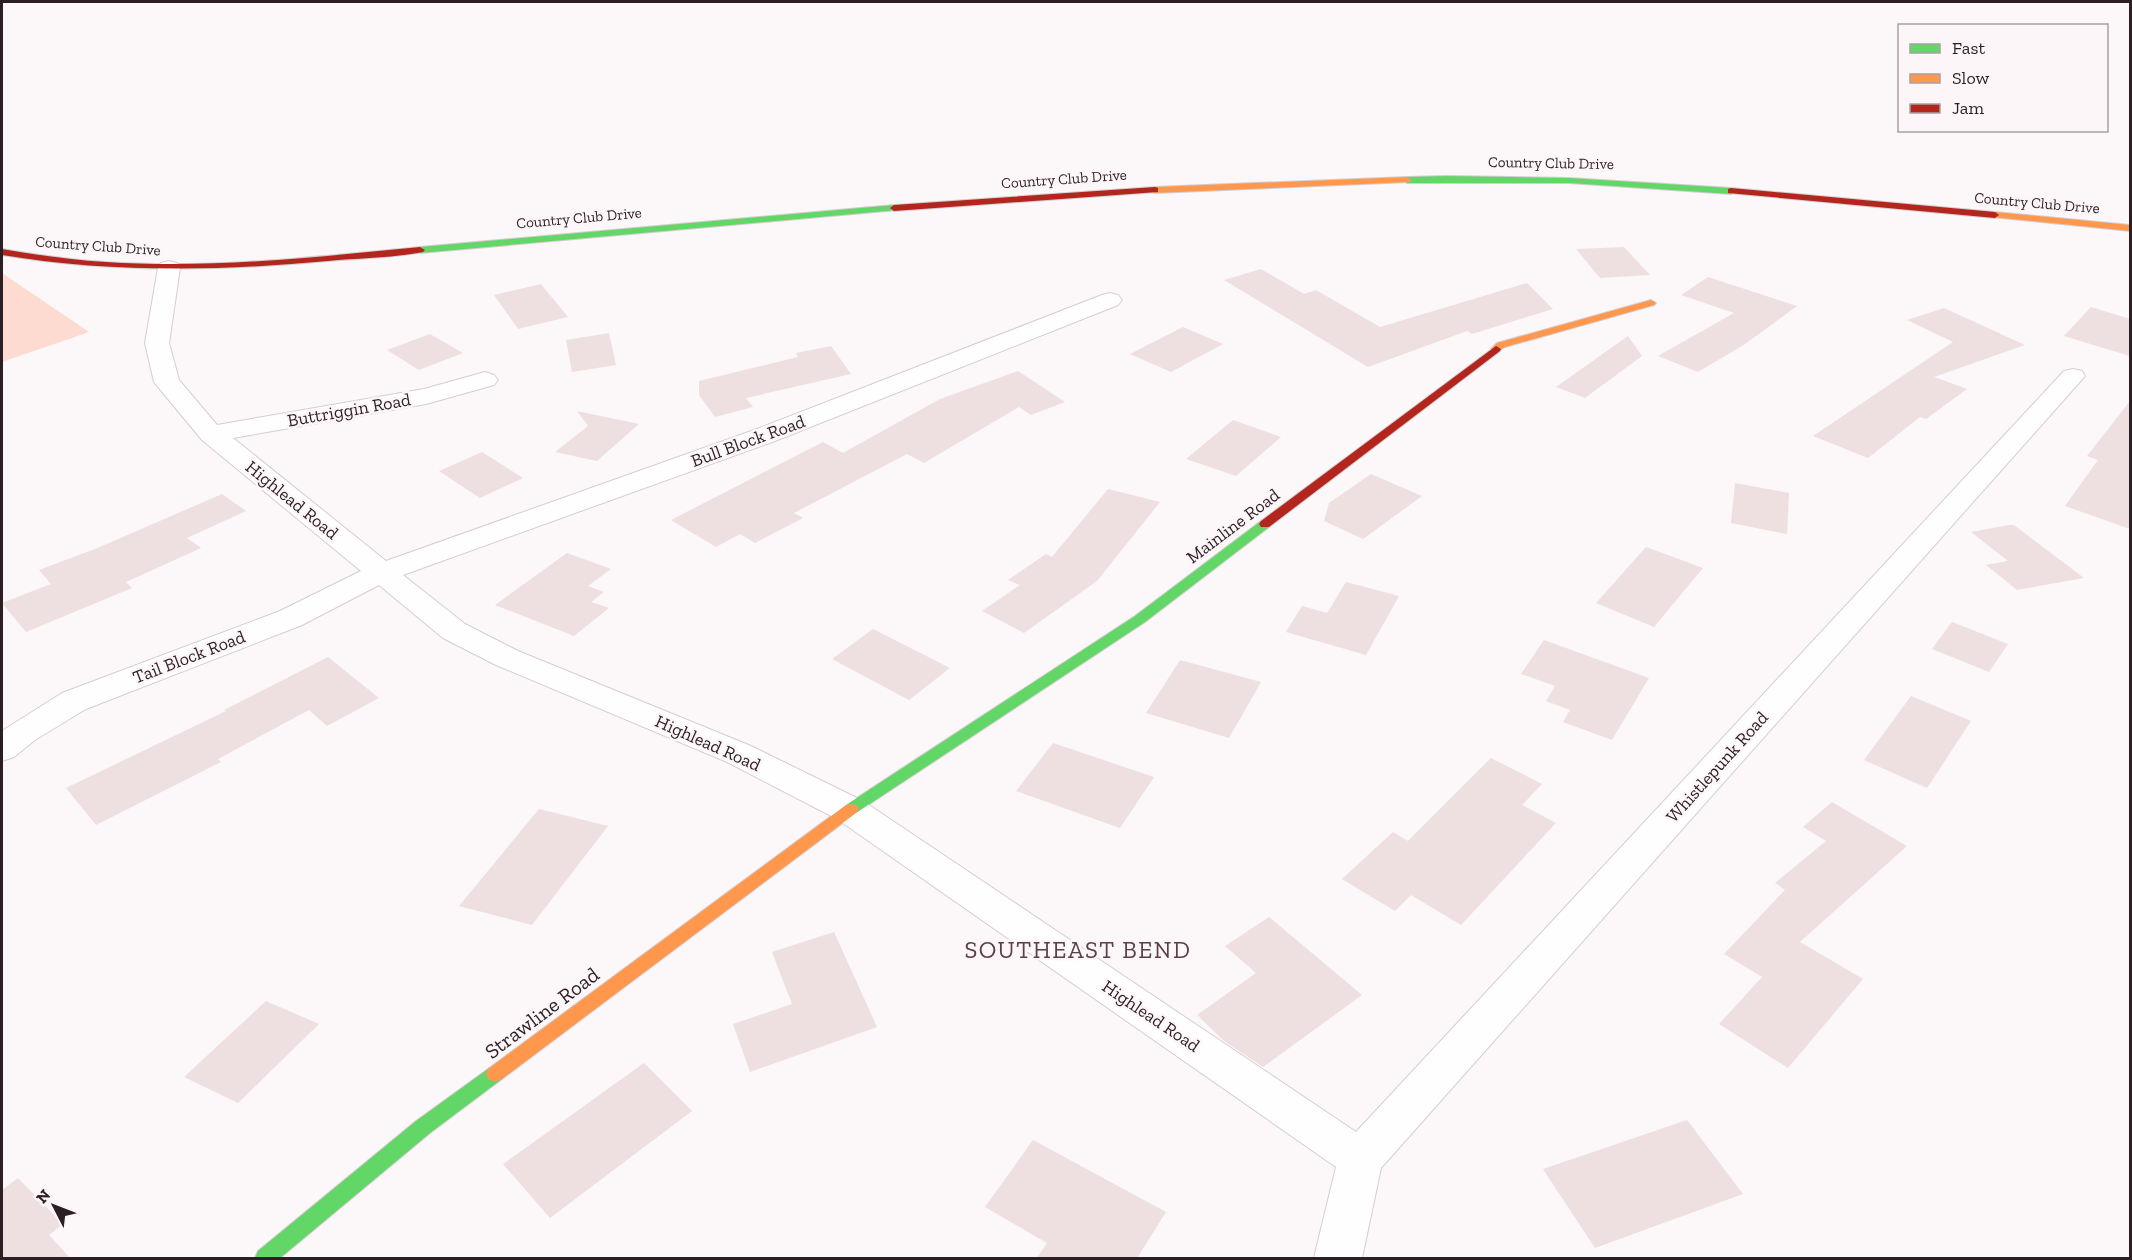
<svg xmlns="http://www.w3.org/2000/svg" width="2132" height="1260" viewBox="0 0 2132 1260" font-family="'Zilla Slab',serif">
<style>
.green{fill:#fddbd1}
.building{fill:#eedfe1}
.lines{fill:none;stroke-linecap:round;stroke-linejoin:round}
.street-casing{stroke:#d6cdd0;stroke-width:2}
.fast-casing{stroke:#d6cdd0;stroke-width:2}
.slow-casing{stroke:#d6cdd0;stroke-width:2}
.jam-casing{stroke:#d6cdd0;stroke-width:2}
.street{fill:#fffefe;fill-rule:evenodd}
.fast{fill:#63d668;fill-rule:evenodd}
.slow{fill:#ff974d;fill-rule:evenodd}
.jam{fill:#b3261e;fill-rule:evenodd}
.labels{text-anchor:middle;stroke-width:5;stroke-linejoin:round;paint-order:stroke}
.far-street-label{font-size:15px;fill:#2b1f24;stroke:#fdf6f8}
.street-label{font-size:18px;fill:#2b1f24;stroke:#fdf6f8}
.near-street-label{font-size:21px;fill:#2b1f24;stroke:#fdf6f8}
.near-neighbourhood-label{font-size:24px;letter-spacing:1.5px;fill:#5a4049;stroke:#fdf6f8}
</style>
<rect width="100%" height="100%" fill="#fcf7f9"/>
<!-- green -->
<path class="green" d="M2,273L89,332L2,362Z"/>
<!-- building -->
<path class="building" d="M1624,247L1650,275L1600,278L1576,249Z
M1261,269L1304,294L1316,290L1380,327L1527,283L1553,309L1472,334L1467,331L1368,367L1224,280Z
M1708,277L1797,306L1745,344L1698,372L1658,356L1734,313L1681,295Z
M541,284L568,317L518,329L494,295Z
M2091,307L2130,319V356L2064,336Z
M1944,308L2025,345L1934,377L1967,389L1926,419L1920,417L1868,458L1813,436L1953,342L1907,320Z
M1183,327L1223,344L1171,372L1130,354Z
M609,333L616,365L572,372L566,340Z
M430,334L463,353L419,370L387,350Z
M1628,336L1642,356L1585,398L1556,387Z
M831,346L851,374L746,398L753,407L715,417L699,395V381L798,357L796,353Z
M1018,371L1065,402L1031,415L1019,407L924,463L907,454L794,513L803,518L755,543L740,534L716,547L671,520L823,442L843,453L940,399Z
M2130,401V529L2065,506L2098,460L2087,456Z
M577,411L639,424L597,461L555,452L588,426Z
M1233,420L1281,437L1236,476L1186,459Z
M482,452L523,478L480,498L439,471Z
M1371,474L1422,496L1363,539L1324,521L1329,503Z
M1735,483L1789,493L1787,534L1731,523Z
M1108,489L1160,502L1097,581L1024,633L982,611L1020,585L1008,580L1046,554L1052,557Z
M222,494L246,511L187,538L201,548L126,582L132,588L26,632L2,603L51,584L39,570L95,549Z
M2009,525H2014L2084,578L2017,590L1986,565L2008,561L1971,532Z
M1646,547L1703,568L1654,627L1596,603Z
M567,553L611,569L588,586L604,592L591,602L609,608L574,636L495,605Z
M1346,582L1399,596L1366,655L1286,632L1302,606L1327,613Z
M1952,622L2008,644L1989,672L1932,649Z
M873,629L950,668L909,700L832,659Z
M1544,640L1649,678L1612,740L1563,722L1570,710L1546,701L1555,686L1521,674Z
M328,657L379,698L327,726L309,710L218,759L221,762L96,825L66,788L226,711L224,710Z
M1180,660L1261,682L1229,738L1146,713Z
M1911,696L1971,721L1927,788L1864,760Z
M1053,743L1154,777L1120,828L1016,791Z
M1491,758L1542,784L1522,805L1556,823L1461,925L1411,895L1395,911L1342,879L1393,832L1408,841Z
M1832,802L1907,846L1800,942L1863,979L1788,1068L1719,1024L1762,977L1724,954L1785,890L1775,883L1826,841L1803,827Z
M539,809L608,826L532,925L459,906Z
M1269,917L1362,995L1263,1067L1224,1041L1197,1015L1256,973L1225,946Z
M834,932L877,1027L750,1072L733,1024L792,1004L772,952Z
M266,1001L319,1024L238,1103L184,1077Z
M644,1063L692,1111L550,1218L503,1164Z
M1687,1120L1743,1194L1595,1248L1543,1169Z
M1033,1140L1166,1212L1137,1258H1037L1047,1243L985,1207Z
M18,1178L63,1224L49,1235L70,1258H2V1190Z"/>
<g class="lines">
<!-- street casing -->
<g class="street-casing">
<path id="street" d="M169,261L177,263L180,268L169,343L179,380L217,425L424,389L485,372L494,375L498,380L494,385L426,404L233,438L386,561L757,429L1102,295L1110,293L1118,295L1122,300L1118,305L775,441L403,575L465,624L518,651L751,746L863,801L1356,1132L2064,371L2073,369L2082,371L2085,376L1381,1168L1362,1258H1314L1336,1167L837,819L727,762L496,665L443,638L379,585L302,625L86,709L35,740L14,757L2,761V731L62,693L280,611L361,571L202,440L154,382L145,343L158,268L161,263Z"/>
</g>
<!-- fast casing -->
<g class="fast-casing">
<path id="fast" d="M1447,176L1569,178L1731,188L1735,191L1731,194L1569,183H1407L1403,180L1407,177Z
M894,205L897,206V210L420,253L415,250L420,247Z
M1265,520L1269,521L1271,524L1269,527L1145,622L856,813H846L843,809L846,805L1135,616L1261,521Z
M495,1066L502,1069L504,1074L502,1079L430,1133L280,1258H255L258,1251L416,1121L488,1069Z"/>
</g>
<!-- slow casing -->
<g class="slow-casing">
<path id="slow" d="M1407,177L1411,180L1410,182L1155,193L1151,190L1155,187Z
M1995,212L2130,225V231L1992,217L1991,215Z
M1651,300L1656,303L1654,305L1505,347L1496,352L1491,349L1497,343Z
M851,804L856,805L859,809L856,813L502,1079L495,1082L488,1079L486,1074L488,1069L846,805Z"/>
</g>
<!-- jam casing -->
<g class="jam-casing">
<path id="jam" d="M1155,187L1158,188V192L894,211L890,208L894,205Z
M1731,188L1995,212L1999,215L1995,218L1728,193V189Z
M420,247L425,250L423,252C393,258 359,258 328,261C219,271 110,273 2,255V249C37,255 71,260 106,262C211,269 316,257 420,247Z
M1496,346L1501,349L1500,351L1269,527H1261L1259,524L1261,521Z"/>
</g>
<!-- street -->
<use href="#street" class="street"/>
<!-- fast -->
<use href="#fast" class="fast"/>
<!-- slow -->
<use href="#slow" class="slow"/>
<!-- jam -->
<use href="#jam" class="jam"/>
</g>
<g class="labels">
<!-- far-street labels -->
<g class="far-street-label">
<text transform="translate(1551 163) rotate(1)" y="5">Country Club Drive</text>
<text transform="translate(1064 179) rotate(-4)" y="5">Country Club Drive</text>
<text transform="translate(2037 203) rotate(5)" y="5">Country Club Drive</text>
<text transform="translate(579 218) rotate(-5)" y="5">Country Club Drive</text>
<text transform="translate(98 246) rotate(4)" y="5">Country Club Drive</text>
</g>
<!-- street labels -->
<g class="street-label">
<text transform="translate(349 410) rotate(-10)" y="6">Buttriggin Road</text>
<text transform="translate(748 441) rotate(-20)" y="6">Bull Block Road</text>
<text transform="translate(292 500) rotate(39)" y="6">Highlead Road</text>
<text transform="translate(1233 526) rotate(-37)" y="6">Mainline Road</text>
<text transform="translate(189 657) rotate(-21)" y="6">Tail Block Road</text>
<text transform="translate(708 743) rotate(24)" y="6">Highlead Road</text>
<text transform="translate(1717 767) rotate(-48)" y="6">Whistlepunk Road</text>
<text transform="translate(1151 1016) rotate(34)" y="6">Highlead Road</text>
</g>
<!-- near-street labels -->
<g class="near-street-label">
<text transform="translate(542 1013) rotate(-37)" y="7">Strawline Road</text>
</g>
<!-- near-neighbourhood labels -->
<g class="near-neighbourhood-label">
<text x="1078" y="958">SOUTHEAST BEND</text>
</g>
</g>
<!-- border -->
<rect width="2132" height="1260" fill="none" stroke="#2b1f24" stroke-width="6"/>
<!-- legend -->
<rect x="1898" y="24" width="210" height="108" fill="#fdf6f8" stroke="#a9a0a3" stroke-width="1.5"/>
<rect x="1910" y="44" width="30" height="9" fill="#63d668" stroke="#a9a0a3" stroke-width="1.5"/>
<text x="1952" y="54" font-size="18" fill="#2b1f24">Fast</text>
<rect x="1910" y="74" width="30" height="9" fill="#ff974d" stroke="#a9a0a3" stroke-width="1.5"/>
<text x="1952" y="84" font-size="18" fill="#2b1f24">Slow</text>
<rect x="1910" y="104" width="30" height="9" fill="#b3261e" stroke="#a9a0a3" stroke-width="1.5"/>
<text x="1952" y="114" font-size="18" fill="#2b1f24">Jam</text>
<!-- north arrow -->
<g transform="translate(54 1206) rotate(312)" stroke="#fdf6f8" stroke-width="4.5" paint-order="stroke">
<path d="M0-4.5L10 22L0 15L-10 22Z" fill="#2b1f24"/>
<text y="-9" font-size="16" font-weight="bold" text-anchor="middle" fill="#2b1f24">N</text>
</g>
</svg>
